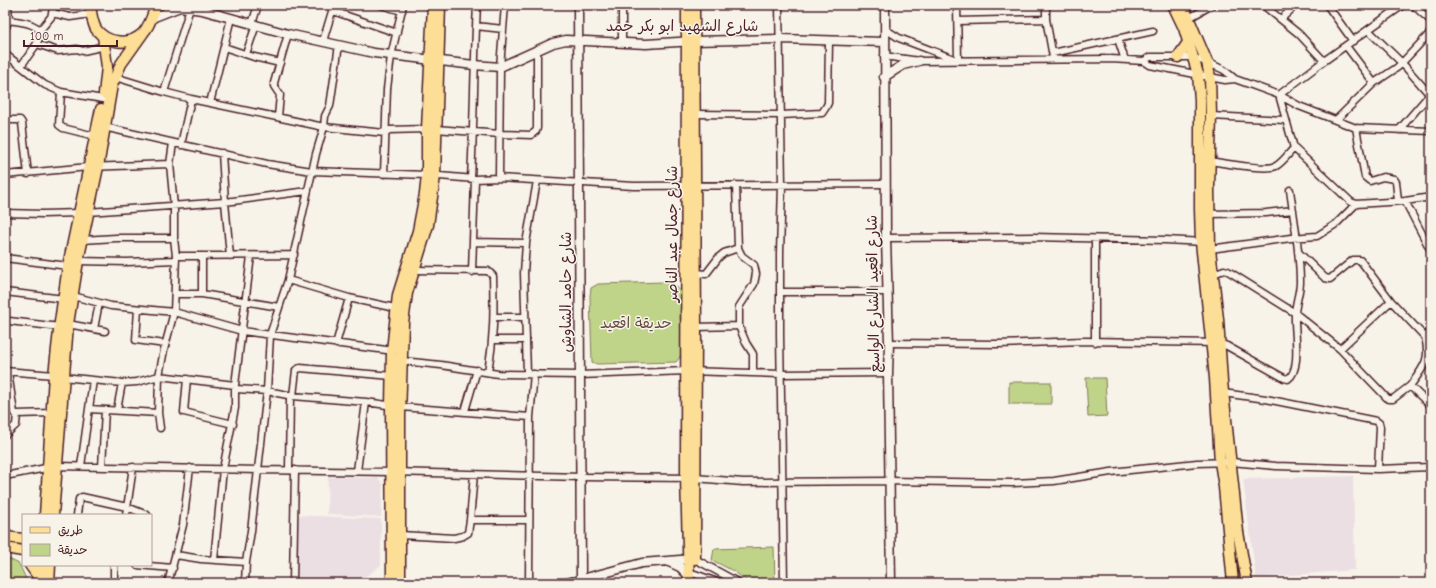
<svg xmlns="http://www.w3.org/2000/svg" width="1436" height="588" viewBox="0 0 1436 588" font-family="'Comic Neue','Playpen Sans Arabic',sans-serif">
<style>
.built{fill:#ecdfe4}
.green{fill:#bfd489;stroke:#847a5a}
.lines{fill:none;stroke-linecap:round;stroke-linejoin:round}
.minor-casing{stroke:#4a1f2b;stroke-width:9}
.tertiary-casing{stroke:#4a1f2b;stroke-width:11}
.primary-casing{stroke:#4a1f2b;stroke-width:13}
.minor{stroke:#f7f3e8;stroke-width:6}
.tertiary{stroke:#f7f3e8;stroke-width:8}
.primary{stroke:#fdde96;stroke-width:10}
.labels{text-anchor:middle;stroke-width:3;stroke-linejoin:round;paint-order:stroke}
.street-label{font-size:15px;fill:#4a1f2b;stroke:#f7f3e8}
.park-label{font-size:15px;fill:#674c42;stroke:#f7f3e8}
</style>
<rect width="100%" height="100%" fill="#f7f3e8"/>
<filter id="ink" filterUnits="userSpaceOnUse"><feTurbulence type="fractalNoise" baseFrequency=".025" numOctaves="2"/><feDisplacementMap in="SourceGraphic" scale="8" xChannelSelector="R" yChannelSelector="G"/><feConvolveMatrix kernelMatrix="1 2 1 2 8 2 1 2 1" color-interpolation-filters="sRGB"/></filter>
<g filter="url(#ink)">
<!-- built -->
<path class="built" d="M328,476L378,478L383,484L381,517L327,514Z
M1353,476L1355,570L1256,578L1243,479Z
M295,515L381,519V565L368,575L352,583H294Z"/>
<!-- green -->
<path class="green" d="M664,282C671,283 676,284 680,291C684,297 680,306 680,313C680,325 684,343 681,354C680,357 678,360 676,362L597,364L592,362L590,296L591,288L598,284Z
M1086,378H1105L1107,416L1088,417Z
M1009,382H1051V404H1009Z
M774,547L775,583H749L735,572L712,560L714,549Z
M5,557L19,564L28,583H5Z"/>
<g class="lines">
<!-- minor casing -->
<g class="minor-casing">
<path id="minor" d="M381,5L402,11
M622,5V42
M779,5L782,185L780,253V335L784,583
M957,5L958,60
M1046,5V19L1053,57
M1263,5L1299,34L1324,61
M1327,5L1353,41
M1403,5L1324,61L1279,95L1294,148L1351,202L1356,204L1405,201L1431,197
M1413,5L1431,21
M333,11L397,33
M52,13L70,17L91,14
M1189,18L1212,5
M1281,19L1296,5
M9,20C19,22 37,22 41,34L36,45L21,66
M958,21L1046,19
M252,24L258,5
M476,26L503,29
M5,29L9,20L8,5
M885,29L899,38L954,59
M40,30L51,17L54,5
M1368,30L1402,63L1431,96
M1118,39L1125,60
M323,41L334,5
M37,44L58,51L77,49L83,51L105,46
M224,47L254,57L280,63
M1053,53L1153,31
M5,54L45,85L61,92L103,99
M246,54L256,25
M884,56L919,61L1111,59L1144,61L1150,65L1225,80L1235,79
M1144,61L1150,57H1190L1207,62L1224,70L1235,79L1279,95L1299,106L1356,128L1431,131
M115,77L164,92L190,8
M1374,83L1398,67L1431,32
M61,92L59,125L63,128L95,136
M164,92L191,99L324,127L385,133L389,130L427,129
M210,103L231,18
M695,114L781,115L822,113L826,107L828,103L829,41
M1211,116L1285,120
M278,117L280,95L274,86V83L288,34
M5,120H20L22,123L28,174
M1336,120L1374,83L1346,46
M104,127L267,164L312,171L427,175L475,179L499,178L634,186L885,184
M1356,128L1365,177L1370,181L1383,177L1394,179L1396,182L1398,201
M436,129L500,134L531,135L536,131L537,128V50
M1399,130L1431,93
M181,145L191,99
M222,153L225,202L230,256
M1210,161C1222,163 1267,171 1276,166C1283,162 1289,153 1294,148
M384,174L387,89L391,56L403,5
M5,175L88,167L170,164
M471,178C474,121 474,63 477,5
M499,178L500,67L505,5
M736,185L738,248L742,256L754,265L756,274L754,284L739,307V326L746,343L753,354V373
M1405,201L1431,251
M88,212L225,202L307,191
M5,213L43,214L79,213
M1209,214L1266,213L1293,210
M886,238L1033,237L1165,240L1204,242
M1095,239V342
M82,240L116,238H174
M473,242L526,243
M1210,249L1291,238L1317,236L1336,224L1356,204
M1298,252L1325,278L1330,279L1353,260H1360L1391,301
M176,256L294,255
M5,258L68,266
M78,261L127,262L176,260
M414,270L488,271L493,276C494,311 494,338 488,372
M472,272L475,179
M696,273L706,274L719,257L724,253L738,248
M1213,274L1224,270L1228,271L1295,313L1340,349L1388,399H1393L1410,386L1431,406
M288,280L349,298L395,308
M5,292L64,299
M780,292H887
M175,294H202V256
M202,294L279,307
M73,296L111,306L174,312L242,331L394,351
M138,309L136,340L165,344
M494,317H525
M5,321H9L60,327
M68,324L105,331
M696,327L739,326
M94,329L99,303
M493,340H526
M889,343L998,344L1084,341L1219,343L1227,346L1284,378L1288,379C1302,370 1294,331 1295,315C1295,304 1300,293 1300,282C1300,252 1294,220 1290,190
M336,344L349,298
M1340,349L1391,301L1425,337L1431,331
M402,361L441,365L498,374L580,375L687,371L781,374L888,373
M5,371L54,375L63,377L122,383L137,382L159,376L235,385
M8,372L14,413L17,414L52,413
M527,374L524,273L526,243L537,181
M187,379L184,412L233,424
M1410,386C1424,367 1431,360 1425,337
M236,389L267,391L293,396L366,402L401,407L530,417
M1223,393L1266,399L1376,421L1379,423L1380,427L1378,469
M293,396L296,370L300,368L392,376
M89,409L158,413
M117,410L122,383
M465,411L477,370
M160,428L158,413L159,376L164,350L174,312L176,256L174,238V207L170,164L173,143
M5,435L16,425L17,414
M81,466L93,380
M102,467L105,410
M289,470L290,396
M357,471L366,402
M5,476L56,466L259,470L392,472L581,477L695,478L743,482L890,481L1013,483L1054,481L1111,472L1197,463L1231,462L1276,466L1378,469L1431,467
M77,515L79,499L82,497L127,507L147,515
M126,515L133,467
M470,520H529
M5,527L10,538
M400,535L454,538L463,536L468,533L470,520L474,474
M176,555L201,559L246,562
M695,559L739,583
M214,560L223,469L235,408V385L251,256
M114,565V583
M137,565L173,568
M695,574L720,583
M168,583L183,525L190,468
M245,583L246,562L251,531L267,391L270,335L288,280L316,154L324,127L325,116L330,106L339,45
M293,583L295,470
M529,583L530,417L534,374"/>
</g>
<!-- tertiary casing -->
<g class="tertiary-casing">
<path id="tertiary" d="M176,5L180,7L202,10L288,34L374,53L474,65L500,67L553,43L566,40L646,44L694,41L781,39L884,42
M578,5L581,578
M885,5L886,238L889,343L888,373L891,583
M152,18L180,7
M884,77L903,65L919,61
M669,562L680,567L689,576
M567,583L642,563L693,559"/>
</g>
<!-- primary casing -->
<g class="primary-casing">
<path id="primary" d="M90,5C91,13 92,22 96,29C107,44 130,46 143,33C150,26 153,14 156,5
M687,5L686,477L689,583
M694,5L696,327L695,559
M1173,5L1184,28L1198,74L1200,100V209L1201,242L1215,378L1220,462L1224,487L1233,583
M1183,5L1207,62L1210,77L1211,116L1209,186L1210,249L1218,319L1222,382L1238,532L1247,583
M103,36L107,67L104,94
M1178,57L1189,41
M45,515L54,375L60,322L68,266L101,109
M53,515L68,324L78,261L98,167L112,85L121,64L143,33
M5,537L23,539
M5,548L23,551
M30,565L40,579
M40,583V565
M49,583L50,565
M392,583L391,406L392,351L398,295L418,231L425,194L427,175V129L433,5
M400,583V416L403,323L407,293L428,225L435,176L440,5"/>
</g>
<!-- minor -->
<use href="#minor" class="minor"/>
<!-- tertiary -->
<use href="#tertiary" class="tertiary"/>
<!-- primary -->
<use href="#primary" class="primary"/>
</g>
</g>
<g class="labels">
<!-- street labels -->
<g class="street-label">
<text x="682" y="31">شارع الشهيد ابو بكر حمد</text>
<text transform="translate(672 234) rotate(-90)" y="5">شارع جمال عبد الناصر</text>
<text transform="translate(566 292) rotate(-90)" y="5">شارع حامد الشاوش</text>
<text transform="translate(873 294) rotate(-91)" y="5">شارع اقعيد الشارع الواسع</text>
</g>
<!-- park labels -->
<g class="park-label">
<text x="636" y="328">حديقة اقعيد</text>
</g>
</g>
<!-- margin -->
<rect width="1436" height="588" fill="none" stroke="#f7f3e8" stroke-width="20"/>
<rect x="10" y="10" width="1416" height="568" fill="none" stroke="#4a1f2b" stroke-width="1.5" filter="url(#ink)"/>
<!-- legend -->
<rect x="22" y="514" width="130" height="52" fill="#f7f3e8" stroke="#b29e9c"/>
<rect x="30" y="527" width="20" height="6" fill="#fdde96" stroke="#b29e9c"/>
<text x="58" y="534" font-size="12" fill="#4a1f2b">طريق</text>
<rect x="30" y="544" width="20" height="12" fill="#bfd489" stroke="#b29e9c"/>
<text x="58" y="554" font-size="12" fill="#4a1f2b">حديقة</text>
<!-- scale -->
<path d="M24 40v6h93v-6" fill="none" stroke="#4a1f2b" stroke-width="2"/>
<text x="30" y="40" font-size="12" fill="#4a1f2b" stroke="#f7f3e8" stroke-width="3" paint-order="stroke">100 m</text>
</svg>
